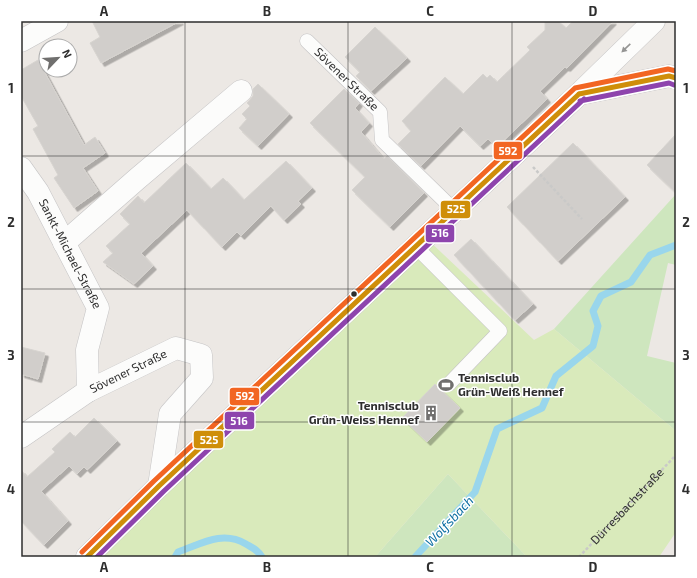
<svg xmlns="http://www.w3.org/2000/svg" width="697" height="578" viewBox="0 0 697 578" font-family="'Exo 2',sans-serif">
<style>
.green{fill:#cee6be}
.pitch{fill:#d9eabb}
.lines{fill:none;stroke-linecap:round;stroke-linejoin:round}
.stream{stroke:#99d6ec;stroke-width:7}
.building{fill:#d1cecb;stroke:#d7d4d0;filter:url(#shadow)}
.service-casing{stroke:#c5c4c5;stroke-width:15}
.minor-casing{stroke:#c5c4c5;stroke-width:23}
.secondary-casing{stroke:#c5c4c5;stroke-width:23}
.path{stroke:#c9c9c8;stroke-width:2.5;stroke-dasharray:3 2;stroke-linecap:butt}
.service{stroke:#fcfcfb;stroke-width:14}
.minor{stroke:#fcfcfb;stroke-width:22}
.secondary{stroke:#fcfcfb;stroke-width:22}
.bus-1-casing{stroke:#fff;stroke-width:8}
.bus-2-casing{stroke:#fff;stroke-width:8}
.bus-3-casing{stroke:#fff;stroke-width:8}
.bus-1{stroke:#cf8e09;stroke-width:5}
.bus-2{stroke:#8e44ad;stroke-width:5}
.bus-3{stroke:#f26522;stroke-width:5}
.oneway{fill:#959594}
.grid{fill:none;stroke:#2e2e2e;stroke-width:1;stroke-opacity:0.55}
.bus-dot{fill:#2e2e2e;stroke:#fff;stroke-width:1.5}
.labels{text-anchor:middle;stroke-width:3;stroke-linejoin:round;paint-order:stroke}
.street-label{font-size:12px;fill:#2e2e2e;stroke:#fff}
.poi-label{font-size:12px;font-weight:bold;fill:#2e2e2e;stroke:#fff;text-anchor:start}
.water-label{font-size:13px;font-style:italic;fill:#0d6fa3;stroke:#fff}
.line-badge{stroke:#fff;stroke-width:1.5}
.badge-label{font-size:11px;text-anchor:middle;font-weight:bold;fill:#fff}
.neatline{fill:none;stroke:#2e2e2e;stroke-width:1.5}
.grid-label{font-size:13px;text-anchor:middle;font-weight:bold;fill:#2e2e2e}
</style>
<defs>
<filter id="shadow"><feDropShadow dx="3.5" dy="3.5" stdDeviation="0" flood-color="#0004"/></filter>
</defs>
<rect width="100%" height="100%" fill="#ece8e4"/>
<!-- green -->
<path class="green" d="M676,194V265L668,263L647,356L676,363V431L554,329Z
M448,474L527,557H375Z"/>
<!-- pitch -->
<path class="pitch" d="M425,237L534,340L554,329L676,431V532L659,557H527L448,474L375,557H91Z"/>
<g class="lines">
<!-- stream -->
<path class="stream" d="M175,557L178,552C201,544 222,530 246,544C253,548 258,550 262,557
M415,557L475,492L497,429L542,408L556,376L593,346L598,326L593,311L601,296L631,282L650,255L676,245"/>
</g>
<!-- building -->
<path class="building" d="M92,21H180L101,63L90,43L100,37Z
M545,21H558L566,28L573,21H613L567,68L565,67L540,91L547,99L497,147L488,139L480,146L460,126L421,166L398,144L411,131L402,121L445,77L463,94L483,74L487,78L490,75L497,82L530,50L527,47L545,30Z
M375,27L407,58L371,91L356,76L360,72L345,57Z
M38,60L84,145L95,137L105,153L83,168L98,191L74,208L54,178L58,175L33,129L38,126L21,96V70Z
M258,84L289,114L258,146L239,128L247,119L242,114L250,106L247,103L253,96V89Z
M344,89L359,103L355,108L369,123L361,132L384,159L387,156L424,193L390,227L352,190L365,177L310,123Z
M676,134V193L647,165Z
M573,143L625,197L558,261L507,207Z
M286,161L312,188L298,201L301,204L284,220L271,206L241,236L237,232L222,247L187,210L141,253L153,266L134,284L103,262L113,253L106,246L130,224L120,214L138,196L144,203L186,163L211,189L223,178L244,200Z
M471,239L533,304L515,320L454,255Z
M21,347L45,353L38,379L21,374Z
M435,384L460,408L427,442L402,418Z
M94,418L117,441L87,470L84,467L77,474L69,466L41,491L68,521L44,545L21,521V470L27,477L55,452L52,449L70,432L75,437Z"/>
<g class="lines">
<!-- service casing -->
<g class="service-casing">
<g id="service">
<path id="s2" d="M307,41L380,112L382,140L454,210"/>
<path d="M415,246L500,331L449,384"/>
</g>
</g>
<!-- minor casing -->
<g class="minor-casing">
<g id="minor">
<path d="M21,41L57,21"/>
<path d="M579,94L654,21"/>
<path id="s3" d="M21,168L38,192L98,308L87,350L88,391"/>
<path d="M64,243L137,179L241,91"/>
<path id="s4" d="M21,437L88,391L176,348L201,355L202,378L170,414L159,486"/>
</g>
</g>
<!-- secondary casing -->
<g class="secondary-casing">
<path id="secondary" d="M87,557L159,486L579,94L669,76L676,78"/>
</g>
<!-- path -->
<g class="path">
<path d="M533,167L582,219"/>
<path id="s1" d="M579,557L676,455"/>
</g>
<!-- service -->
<use href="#service" class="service"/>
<!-- minor -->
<use href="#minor" class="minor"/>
<!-- secondary -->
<use href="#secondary" class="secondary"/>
<!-- bus-1 casing -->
<g class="bus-1-casing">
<path id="bus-1" d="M579,94L669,76L676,78
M87,557L159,486L579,94"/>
</g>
<!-- bus-2 casing -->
<g class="bus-2-casing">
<path id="bus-2" d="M580,101L669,83L674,85
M97,557L164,491L584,99"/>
</g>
<!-- bus-3 casing -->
<g class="bus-3-casing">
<path id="bus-3" d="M82,552L154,481L575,88L668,69L676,71"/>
</g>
<!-- bus-1 -->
<use href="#bus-1" class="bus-1"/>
<!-- bus-2 -->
<use href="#bus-2" class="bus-2"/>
<!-- bus-3 -->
<use href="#bus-3" class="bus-3"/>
</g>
<!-- one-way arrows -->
<defs><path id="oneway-solid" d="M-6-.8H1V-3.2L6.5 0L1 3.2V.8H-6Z"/></defs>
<use class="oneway" href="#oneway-solid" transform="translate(626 48) rotate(136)"/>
<!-- grid -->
<path class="grid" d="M185,21V557M348,21V557M512,21V557M21,156H676M21,289H676M21,422H676"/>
<!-- icons -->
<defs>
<g id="stadium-bare" transform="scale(1.2)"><path d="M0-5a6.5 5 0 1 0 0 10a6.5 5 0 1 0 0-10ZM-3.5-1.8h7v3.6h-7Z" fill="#706f6e" stroke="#fff" stroke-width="2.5" paint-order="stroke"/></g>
<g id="building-bare" transform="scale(1.2)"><path d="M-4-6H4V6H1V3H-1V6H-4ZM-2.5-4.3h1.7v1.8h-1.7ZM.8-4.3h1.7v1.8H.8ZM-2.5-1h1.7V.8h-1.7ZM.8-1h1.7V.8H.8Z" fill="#706f6e" stroke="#fff" stroke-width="2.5" paint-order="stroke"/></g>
</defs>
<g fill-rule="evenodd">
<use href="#stadium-bare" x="446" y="385"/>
<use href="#building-bare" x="431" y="413"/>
</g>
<!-- markers -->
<circle class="bus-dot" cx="354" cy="294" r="3.5"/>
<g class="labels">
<!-- street labels -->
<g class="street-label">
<text dy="4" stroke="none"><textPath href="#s2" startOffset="55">Sövener Straße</textPath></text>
<text dy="4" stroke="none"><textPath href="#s3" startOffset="99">Sankt-Michael-Straße</textPath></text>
<text dy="4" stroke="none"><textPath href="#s4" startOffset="126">Sövener Straße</textPath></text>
<text dy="4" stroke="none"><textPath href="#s1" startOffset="70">Dürresbachstraße</textPath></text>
</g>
<!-- poi labels -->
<g class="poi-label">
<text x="458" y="382">Tennisclub<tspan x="458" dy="14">Grün-Weiß Hennef</tspan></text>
<text x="419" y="410" text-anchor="end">Tennisclub<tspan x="419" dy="14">Grün-Weiss Hennef</tspan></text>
</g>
<!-- water labels -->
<g class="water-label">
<text transform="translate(449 521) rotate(-47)" y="5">Wolfsbach</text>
</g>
</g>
<g class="line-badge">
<rect x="493" y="141" width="30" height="19" rx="4" fill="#f26522"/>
<rect x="440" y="200" width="31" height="19" rx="4" fill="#cf8e09"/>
<rect x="425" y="224" width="30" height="19" rx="4" fill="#8e44ad"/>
<rect x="229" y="387" width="31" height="19" rx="4" fill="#f26522"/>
<rect x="224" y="411" width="31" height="19" rx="4" fill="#8e44ad"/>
<rect x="193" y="430" width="31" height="19" rx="4" fill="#cf8e09"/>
</g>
<g class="badge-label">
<text x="508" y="155">592</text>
<text x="456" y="213">525</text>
<text x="440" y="237">516</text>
<text x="245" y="400">592</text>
<text x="239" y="425">516</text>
<text x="209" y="444">525</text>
</g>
<!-- border -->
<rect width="697" height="578" fill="none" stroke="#ffffff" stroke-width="44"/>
<!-- north arrow -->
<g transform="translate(58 58) rotate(65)"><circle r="19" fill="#ffffff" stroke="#ababab"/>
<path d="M0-3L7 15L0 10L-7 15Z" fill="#706f6e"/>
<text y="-6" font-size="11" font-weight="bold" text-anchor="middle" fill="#2e2e2e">N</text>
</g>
<rect x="22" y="22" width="653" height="534" class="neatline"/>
<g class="grid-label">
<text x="104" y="16">A</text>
<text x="267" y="16">B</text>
<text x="430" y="16">C</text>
<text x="593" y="16">D</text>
<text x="11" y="93">1</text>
<text x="686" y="93">1</text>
<text x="11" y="227">2</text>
<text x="686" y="227">2</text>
<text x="11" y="360">3</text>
<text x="686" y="360">3</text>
<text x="11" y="494">4</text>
<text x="686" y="494">4</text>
<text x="104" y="572">A</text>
<text x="267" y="572">B</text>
<text x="430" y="572">C</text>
<text x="593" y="572">D</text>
</g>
</svg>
